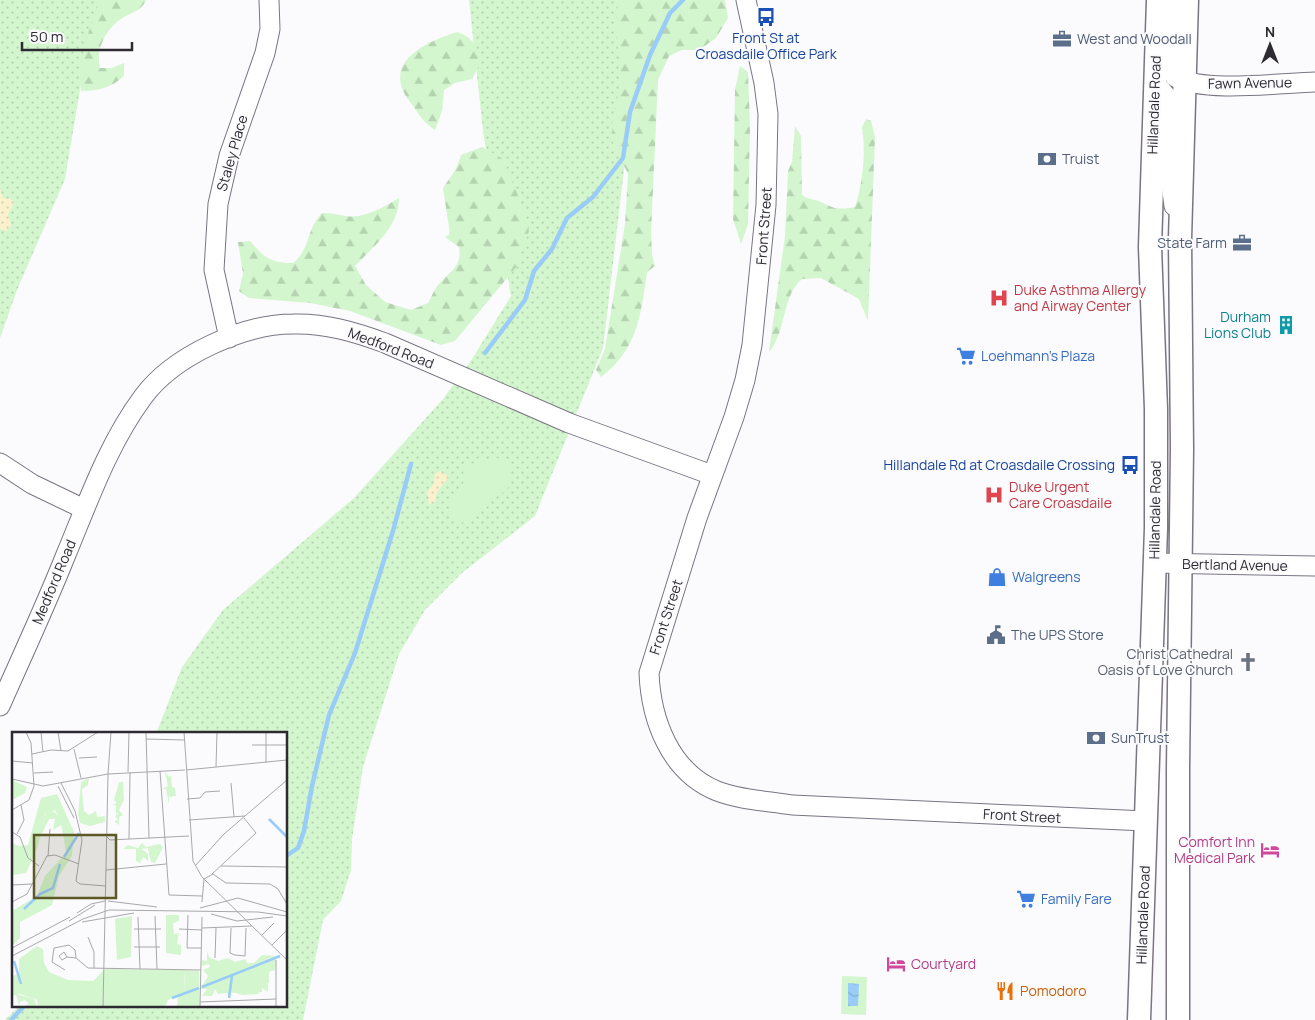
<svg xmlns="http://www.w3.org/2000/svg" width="1315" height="1020" viewBox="0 0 1315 1020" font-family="Manrope,sans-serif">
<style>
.grass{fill:url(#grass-dots)}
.forest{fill:url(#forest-firs)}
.sand{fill:url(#sand-dots)}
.pitch{fill:#d3f6ce}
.water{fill:url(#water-waves)}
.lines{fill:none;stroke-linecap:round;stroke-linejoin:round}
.stream{stroke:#99ccf7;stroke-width:4.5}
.minor-casing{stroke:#7a7483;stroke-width:21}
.major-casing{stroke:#7a7483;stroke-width:25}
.minor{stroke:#fff;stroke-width:19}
.major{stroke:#fff;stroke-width:22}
.labels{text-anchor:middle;stroke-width:4;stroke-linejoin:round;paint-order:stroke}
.transit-label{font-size:14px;fill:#164399;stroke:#fbfafd}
.service-label{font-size:14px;fill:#4e5e75;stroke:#fbfafd;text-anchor:start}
.street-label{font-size:14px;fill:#2d2b31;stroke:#fbfafd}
.health-label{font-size:14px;fill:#be3a42;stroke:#fbfafd;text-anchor:start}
.culture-label{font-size:14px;fill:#0d838f;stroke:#fbfafd;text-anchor:end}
.shop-label{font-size:14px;fill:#366cbe;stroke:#fbfafd;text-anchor:start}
.worship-label{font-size:14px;fill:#5b616d;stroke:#fbfafd;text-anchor:end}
.hotel-label{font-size:14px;fill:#b23c85;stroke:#fbfafd;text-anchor:end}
.food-label{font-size:14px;fill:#c56008;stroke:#fbfafd;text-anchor:start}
.inset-river{fill:none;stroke:#99ccf7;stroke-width:2.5}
.inset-road{fill:none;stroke:#a9a7ab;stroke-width:1}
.view{fill:#5d5926;fill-opacity:0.15;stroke:#5d5926;stroke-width:2.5}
.inset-edge{fill:none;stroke:#2d2b31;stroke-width:2.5}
</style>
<defs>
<pattern id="grass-dots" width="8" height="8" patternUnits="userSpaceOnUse" patternTransform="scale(1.25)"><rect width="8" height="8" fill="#d3f6ce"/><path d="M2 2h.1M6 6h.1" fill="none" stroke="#b5d3b1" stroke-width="1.8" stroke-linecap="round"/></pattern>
<pattern id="forest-firs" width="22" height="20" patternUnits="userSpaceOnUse" patternTransform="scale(1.25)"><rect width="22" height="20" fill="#d3f6ce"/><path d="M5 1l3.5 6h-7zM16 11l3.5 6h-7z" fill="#b5d3b1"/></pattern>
<pattern id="sand-dots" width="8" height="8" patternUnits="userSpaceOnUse" patternTransform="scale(1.25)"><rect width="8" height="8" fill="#fbf1cc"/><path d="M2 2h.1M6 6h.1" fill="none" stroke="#d7cfb0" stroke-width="1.8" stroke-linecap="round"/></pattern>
<pattern id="water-waves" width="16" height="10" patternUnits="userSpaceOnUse" patternTransform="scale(1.25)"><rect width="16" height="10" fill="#99ccf7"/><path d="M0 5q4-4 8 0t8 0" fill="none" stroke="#84afd4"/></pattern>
</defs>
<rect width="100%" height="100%" fill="#fbfafd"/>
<!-- grass -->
<path class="grass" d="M0,0H103L85,60L65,179L17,290L0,338Z
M469,0H644L603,348L535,516L463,572L425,610L399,654L363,767L352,839L351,870L341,901L323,920L303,1020H5L19,1006H286V734H156L182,667L223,610L354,498L443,399L472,359L511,296L483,131Z"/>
<!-- forest -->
<path class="forest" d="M100,0H146C142,10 133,12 124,17C107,27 95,48 100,68H112L124,63V76C111,88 98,91 81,91C76,61 90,28 100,0Z
M618,0H725L728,18L716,38L699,50H682L669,56L658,80L651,232L652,255L655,266L647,272C641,314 638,349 601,377L596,370L605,349L625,224L628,174L613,143L612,118L620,89L621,67L616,32Z
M457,32C471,36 481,48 479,64C478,69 474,75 472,79L455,83L444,90L442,111L435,130C421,120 420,115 410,102C380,63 425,42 457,32Z
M740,66L748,72L750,127L748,224L741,244L733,219L735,90Z
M866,119L871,121L875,137L868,321L859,299L821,278L802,279C781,297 787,331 769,352L785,236L788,171L792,162L795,126L801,136L802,195C809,200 814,199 821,202C835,209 838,210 855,207C863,181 866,153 862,127Z
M482,147L503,159L525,213L529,231L517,266L455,341L441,345L350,311L310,303L249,298L239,291L243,274L238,242L250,241C264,258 271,263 293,263C312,247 305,231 322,213C333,212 347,218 358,216C372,214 387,205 399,198C399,227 373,247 355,266L366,285L385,302L411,310L428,303C431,298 433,292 436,288C446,273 463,269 459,247L445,237L450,234L443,188L456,169L461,155Z"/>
<!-- sand -->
<path class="sand" d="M0,188L3,198L11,199L14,203L8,214L11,225L7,231L0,229Z
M440,471L449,477L437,492L435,502L429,505L427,492L434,483L435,474Z"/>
<!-- pitch -->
<path class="pitch" d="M499,458C512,464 516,479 506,490C502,495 494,496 489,500C478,510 476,521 459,523L451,518C444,496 459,501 463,486C464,478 462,472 466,465Z
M842,976L867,977L866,1015L841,1014Z"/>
<!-- water -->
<path class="water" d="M848,983L859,984L858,1006H848Z"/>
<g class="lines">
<!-- stream -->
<path class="stream" d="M485,353L525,300L534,271L552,249L567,218L593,197L623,158L630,112L650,55L670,13L683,0
M286,856L298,848L304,831L312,786L329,715L355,653L393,531L411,464
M11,1020L24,1006"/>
<!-- minor casing -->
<g class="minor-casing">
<path id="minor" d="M746,0L764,83L768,114L766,205L752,345L745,380L734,417L697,518L649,673C651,720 670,772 717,791C740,800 768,801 792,805L1146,821
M1172,0V69L1175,77C1204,93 1280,83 1315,82
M1155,83L1167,97L1169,104L1168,161L1174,206
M229,338L214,270L218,204L229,156L265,53L270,29L269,0
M0,463L32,484L84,509
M1154,563L1315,566
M0,706C22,656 45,607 65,557C88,502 108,444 143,397C173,356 243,324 293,324C325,323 355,332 385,343L569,423L712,475"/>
</g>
<!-- major casing -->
<g class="major-casing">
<path id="major" d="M1139,1020L1156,528V409L1150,247L1158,0
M1178,1020V769L1182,449L1180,239L1187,0"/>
</g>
<!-- minor -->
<use href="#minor" class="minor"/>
<!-- major -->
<use href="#major" class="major"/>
</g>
<!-- icons -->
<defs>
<g id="bus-bare" transform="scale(1.5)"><path d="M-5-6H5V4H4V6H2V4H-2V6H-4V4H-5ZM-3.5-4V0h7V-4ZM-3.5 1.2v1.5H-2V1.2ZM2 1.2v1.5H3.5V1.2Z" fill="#1a4fb4" stroke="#fbfafd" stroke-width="2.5" paint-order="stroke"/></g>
<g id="office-bare" transform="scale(1.5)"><path d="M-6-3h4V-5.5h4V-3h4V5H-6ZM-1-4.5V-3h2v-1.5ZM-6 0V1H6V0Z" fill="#5c6f8a" stroke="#fbfafd" stroke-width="2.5" paint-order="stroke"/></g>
<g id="bank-bare" transform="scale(1.5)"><path d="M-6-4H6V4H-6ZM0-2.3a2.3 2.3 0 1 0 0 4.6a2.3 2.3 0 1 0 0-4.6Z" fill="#5c6f8a" stroke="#fbfafd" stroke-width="2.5" paint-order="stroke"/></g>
<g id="hospital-bare" transform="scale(1.5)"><path d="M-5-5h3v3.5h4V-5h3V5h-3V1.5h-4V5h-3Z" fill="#e0444e" stroke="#fbfafd" stroke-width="2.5" paint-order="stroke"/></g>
<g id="building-bare" transform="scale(1.5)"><path d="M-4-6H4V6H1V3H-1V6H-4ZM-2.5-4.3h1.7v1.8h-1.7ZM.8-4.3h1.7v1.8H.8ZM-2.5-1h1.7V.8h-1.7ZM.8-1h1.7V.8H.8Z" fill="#0f9aa8" stroke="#fbfafd" stroke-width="2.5" paint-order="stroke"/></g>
<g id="supermarket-bare" transform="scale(1.5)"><path d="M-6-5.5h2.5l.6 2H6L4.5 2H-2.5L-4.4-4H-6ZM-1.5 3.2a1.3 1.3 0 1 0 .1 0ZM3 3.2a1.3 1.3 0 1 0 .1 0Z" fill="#3f7fe0" stroke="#fbfafd" stroke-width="2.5" paint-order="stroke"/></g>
<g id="shop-bare" transform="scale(1.5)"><path d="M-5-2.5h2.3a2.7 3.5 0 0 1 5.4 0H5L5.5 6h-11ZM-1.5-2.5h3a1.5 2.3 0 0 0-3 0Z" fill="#3f7fe0" stroke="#fbfafd" stroke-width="2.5" paint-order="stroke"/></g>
<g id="civic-bare" transform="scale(1.5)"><path d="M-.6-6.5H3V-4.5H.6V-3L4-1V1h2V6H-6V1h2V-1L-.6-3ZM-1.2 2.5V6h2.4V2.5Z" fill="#5c6f8a" stroke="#fbfafd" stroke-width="2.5" paint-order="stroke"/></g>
<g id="church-bare" transform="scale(1.5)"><path d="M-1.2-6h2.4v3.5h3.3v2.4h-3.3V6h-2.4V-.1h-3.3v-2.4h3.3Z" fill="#6b7280" stroke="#fbfafd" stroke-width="2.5" paint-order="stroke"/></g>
<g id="hotel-bare" transform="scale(1.5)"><path d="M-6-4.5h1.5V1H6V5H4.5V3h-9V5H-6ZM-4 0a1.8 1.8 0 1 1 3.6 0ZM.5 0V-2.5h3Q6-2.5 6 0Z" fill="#d1479c" stroke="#fbfafd" stroke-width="2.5" paint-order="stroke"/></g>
<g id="restaurant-bare" transform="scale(1.5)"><path d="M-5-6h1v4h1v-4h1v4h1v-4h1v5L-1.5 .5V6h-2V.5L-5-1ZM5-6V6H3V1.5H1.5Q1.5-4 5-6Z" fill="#e8710a" stroke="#fbfafd" stroke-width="2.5" paint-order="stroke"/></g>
</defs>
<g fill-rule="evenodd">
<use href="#bus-bare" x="766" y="17"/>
<use href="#office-bare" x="1062" y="39"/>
<use href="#bank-bare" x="1047" y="159"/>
<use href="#office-bare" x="1242" y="243"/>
<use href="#hospital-bare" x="999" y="298"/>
<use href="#building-bare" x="1286" y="325"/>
<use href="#supermarket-bare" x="966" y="356"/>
<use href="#bus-bare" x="1130" y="465"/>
<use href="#hospital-bare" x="994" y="495"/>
<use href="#shop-bare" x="997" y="577"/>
<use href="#civic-bare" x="996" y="635"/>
<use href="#church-bare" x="1248" y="662"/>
<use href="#bank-bare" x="1096" y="738"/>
<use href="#hotel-bare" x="1270" y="850"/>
<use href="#supermarket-bare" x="1026" y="899"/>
<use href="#hotel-bare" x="896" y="964"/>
<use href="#restaurant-bare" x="1005" y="991"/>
</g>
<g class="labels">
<!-- transit labels -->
<g class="transit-label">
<text x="766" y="43">Front St at<tspan x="766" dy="16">Croasdaile Office Park</tspan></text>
<text x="1115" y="470" text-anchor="end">Hillandale Rd at Croasdaile Crossing</text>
</g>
<!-- service labels -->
<g class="service-label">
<text x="1077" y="44">West and Woodall</text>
<text x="1062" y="164">Truist</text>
<text x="1227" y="248" text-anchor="end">State Farm</text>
<text x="1011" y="640">The UPS Store</text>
<text x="1111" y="743">SunTrust</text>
</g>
<!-- street labels -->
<g class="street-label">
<text transform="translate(1250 83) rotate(-1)" y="5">Fawn Avenue</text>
<text transform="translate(1154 105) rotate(-88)" y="5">Hillandale Road</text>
<text transform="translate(232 153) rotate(-74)" y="5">Staley Place</text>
<text transform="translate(764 226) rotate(-86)" y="5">Front Street</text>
<text transform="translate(391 348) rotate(21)" y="5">Medford Road</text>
<text transform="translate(1155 510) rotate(-89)" y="5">Hillandale Road</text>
<text transform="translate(1235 565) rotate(1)" y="5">Bertland Avenue</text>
<text transform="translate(54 582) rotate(-67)" y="5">Medford Road</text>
<text transform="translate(666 617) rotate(-72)" y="5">Front Street</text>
<text transform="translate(1022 816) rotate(3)" y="5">Front Street</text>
<text transform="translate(1143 915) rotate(-88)" y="5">Hillandale Road</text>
</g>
<!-- health labels -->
<g class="health-label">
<text x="1014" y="295">Duke Asthma Allergy<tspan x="1014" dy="16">and Airway Center</tspan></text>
<text x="1009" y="492">Duke Urgent<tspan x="1009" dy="16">Care Croasdaile</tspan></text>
</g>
<!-- culture labels -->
<g class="culture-label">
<text x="1271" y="322">Durham<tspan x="1271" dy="16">Lions Club</tspan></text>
</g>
<!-- shop labels -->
<g class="shop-label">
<text x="981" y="361">Loehmann's Plaza</text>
<text x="1012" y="582">Walgreens</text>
<text x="1041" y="904">Family Fare</text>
</g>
<!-- worship labels -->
<g class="worship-label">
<text x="1233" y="659">Christ Cathedral<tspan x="1233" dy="16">Oasis of Love Church</tspan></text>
</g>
<!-- hotel labels -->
<g class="hotel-label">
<text x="1255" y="847">Comfort Inn<tspan x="1255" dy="16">Medical Park</tspan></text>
<text x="911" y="969" text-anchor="start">Courtyard</text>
</g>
<!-- food labels -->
<g class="food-label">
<text x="1020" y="996">Pomodoro</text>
</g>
</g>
<!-- overview -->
<g transform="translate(12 732)">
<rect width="275" height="275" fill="#fbfafd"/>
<path d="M0,48L15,55L13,61L0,68ZM45,62L62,100L60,124L47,144L40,173L8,190V206L0,214V179L25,164L33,144L54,121L50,94L43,78L33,82L26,114L14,141L0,143V111L7,114L16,113L29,66ZM25,214L31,217L32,231L37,240L56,248L81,249L93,237L173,238L172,261L156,268L153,275H26L25,268L8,262L0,264V244L7,242V227Z" fill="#d3f6ce"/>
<path d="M153,40L157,45L159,43L160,55L163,56L164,64L157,65V72L154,57H150L156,54ZM77,46L76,53L70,57L72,79L77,83L84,79L85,85L93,84V90L78,94L68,91L66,83L69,50ZM107,50H111L112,68L107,78L111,83L107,85V93L102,89L106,88L103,84L107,81L104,82V73H100L105,71L102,68ZM39,77L47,85L51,97V101L49,93L41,98L43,87H37L27,108L32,84ZM130,111L134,115L148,112L151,115L143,131L139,130L136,116L130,117L136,122V129L131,125L128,131L124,129V117H111L116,113L126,116ZM154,183H167V189L161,191L162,202L167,201L165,212L169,213V223L154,221ZM120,184L119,225L105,228L103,187ZM195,219L197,225L206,229L216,226L223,230L233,227L235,231H242L250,223L263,224L191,253L196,244L191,238L198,235L197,232L190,234V228L195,229ZM262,228L263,238L258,239L256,244V260L250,256L246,262L230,263L218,259L217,265L215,261L206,262L203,257L200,264H190L196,256ZM4,262L22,267L25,274H12L17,272L13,268L8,270L7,274Z" fill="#d3f6ce"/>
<path d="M264,224L263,238L257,239V251L241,253V257H250V260L207,261L205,257H189V253L196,251L197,238L209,235L210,231H232L233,236ZM173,238L187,239L188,274L165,275L166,263L172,261Z" fill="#d3f6ce"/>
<path class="inset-river" d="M257,87L275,105M52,125L67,101M12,177L28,162L41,156L48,132M2,229L9,252M190,255L268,224M160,266L187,256M217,266L220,244"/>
<path class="inset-road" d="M29,0L31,20M46,0L49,19M134,0L137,106M172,0L181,129L190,145L240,194M254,0V31M134,7L172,8M240,13H275M62,17L69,46M20,22L39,18L56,19L86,0M67,26L85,25M0,29L21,31M204,35L205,0M174,38L275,28M148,39L157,163L190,164M116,40L117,0M22,41L41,40M0,47L31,54L96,42L99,0M49,51L63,79L70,108L64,149L68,152L94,154M219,51L222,85M46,54L62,86M175,67L188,66L193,60L208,59M0,78L17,68L22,54L19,11L14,0M177,88L233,84M0,100L8,105L16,126L27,134M5,102L12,88L9,73M95,105L98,108L177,104M117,107L118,40M36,124L38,97M183,134L212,102L275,48M209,134L275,135M94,138L154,132M200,142L244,101L232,86M192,147L201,142L214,151L258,152L266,157L275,172M0,153L20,152M96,169L145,175M0,170L15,162L35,124L43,123L67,132M190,170L192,147M188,176L226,166L275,180M65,181L79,172L93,169M199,182L225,189L261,185M176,183L175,216H189M143,184L145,237M126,185L128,237M57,189L83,173M70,190L122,181M240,194L275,228M190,196L240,194M219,196L218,221L223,223L233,224L234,196M122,197H149M167,197L190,198M250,203L262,191M76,205L82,220V236M260,213L275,198M122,215H148M0,216L58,185M0,224L71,187L97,178L246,180L275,184M55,225L52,220L47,224L50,228L55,225L64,226L76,236L189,238M203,226L204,196M53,238L40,230L42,216L57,213L63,218L64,226M188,270L264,267M91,275L96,42L173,38M188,275L190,185M264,275V228"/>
<path class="view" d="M22,103H104V166H22Z"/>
<rect width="275" height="275" class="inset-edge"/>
</g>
<!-- north arrow -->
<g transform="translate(1270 45)" stroke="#fbfafd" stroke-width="4" paint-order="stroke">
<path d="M0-4L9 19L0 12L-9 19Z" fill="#2d2b31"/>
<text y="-8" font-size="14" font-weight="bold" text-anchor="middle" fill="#2d2b31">N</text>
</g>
<!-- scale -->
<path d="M22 42v8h110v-8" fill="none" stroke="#2d2b31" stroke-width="2.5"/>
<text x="30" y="42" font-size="15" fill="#2d2b31" stroke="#fbfafd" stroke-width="4" paint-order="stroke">50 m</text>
</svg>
